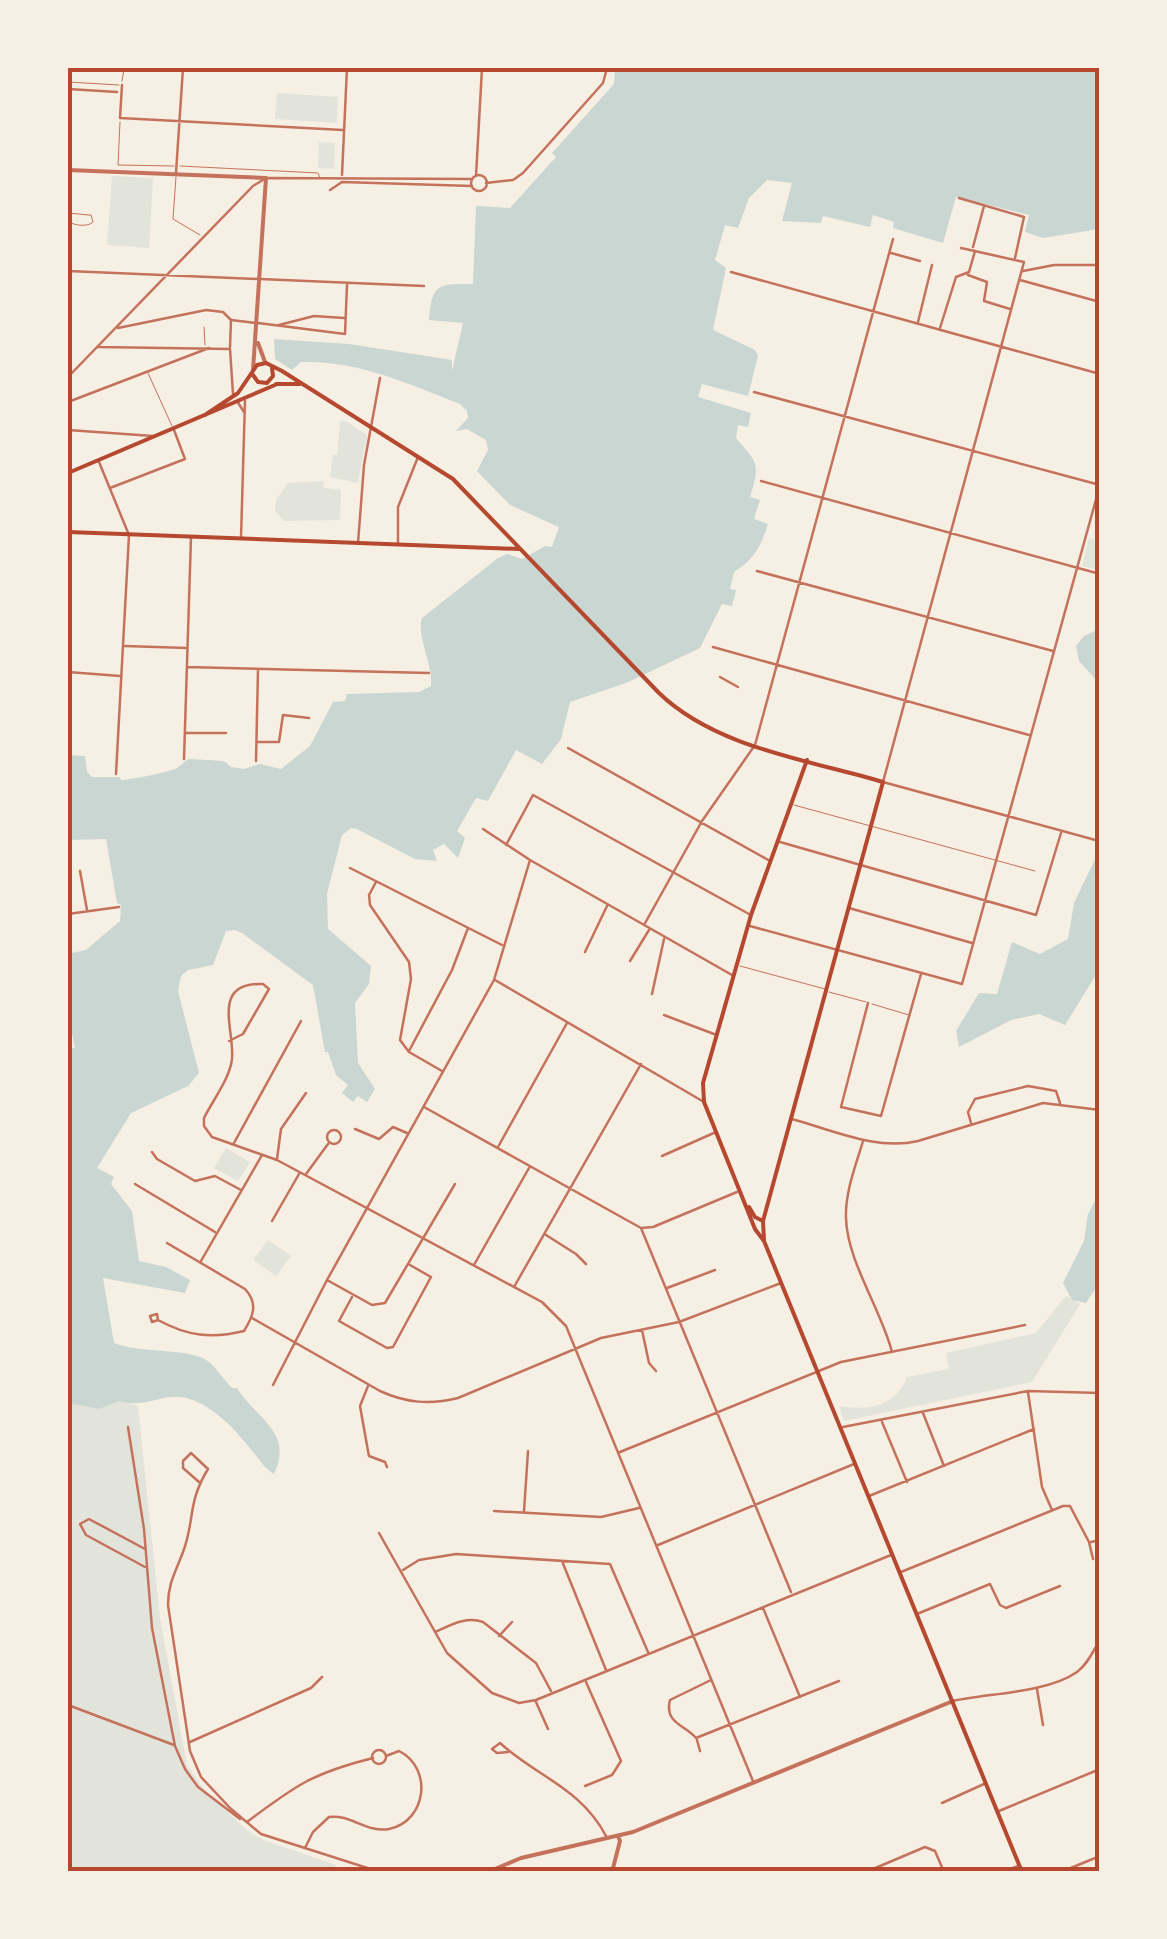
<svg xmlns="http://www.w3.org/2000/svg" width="1167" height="1939" viewBox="0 0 1167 1939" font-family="'Zilla Slab',serif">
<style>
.green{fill:#e2e4dc}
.water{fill:#c9d6d2}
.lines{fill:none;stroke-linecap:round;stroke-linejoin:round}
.service{stroke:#c5725c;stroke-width:1}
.pedestrian{stroke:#c5725c;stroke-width:2.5}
.minor{stroke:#c5725c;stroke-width:2.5}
.tertiary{stroke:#c5725c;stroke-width:4}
.secondary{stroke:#b5482f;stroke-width:4}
.neatline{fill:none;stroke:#b5482f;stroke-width:4}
</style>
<rect width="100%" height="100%" fill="#f6efe4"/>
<!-- green -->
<path class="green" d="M277,93L338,97L337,123L275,119Z
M319,142L335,143L334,169L318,168Z
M112,176L153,178L149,248L107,245Z
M344,420L367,435L358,483L330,477L333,455H337L340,422Z
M323,481L324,488L341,490L340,520L284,521L275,511L276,500L288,483Z
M1089,538L1099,541V570L1082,566Z
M226,1148L250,1162L238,1181L214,1168Z
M268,1240L291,1256L276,1276L253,1260Z
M1066,1296L1080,1304L1032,1382L844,1421L839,1406C868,1411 895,1407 907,1377L949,1369L946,1353L1036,1333Z
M119,1400L138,1406L160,1618L187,1765L206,1792L248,1831L264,1840L336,1865L334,1871H68V1403L99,1409Z"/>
<!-- water -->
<path class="water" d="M615,68H1099V229L1043,238L1025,232L1029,215L956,197L943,243L893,228L894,222L873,215L870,227L823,216L821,223L782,221L792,183L767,180L749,198L738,228L725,225L715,260L726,268L713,330L755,350L758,356L748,396L702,384L698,397L751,413L748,427L738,425L736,438C757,463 761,462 750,497L760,500L754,519L768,524C761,546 754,560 734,572L730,589L736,590L732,606L722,604L700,648L626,683L570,702L561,739L542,764L516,750L488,801L476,798L457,831L465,838L458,858L444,844L433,850L437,861L415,859L357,829L351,828L342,835L327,894L328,929L371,966L369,984L355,1003L358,1063L375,1089L367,1102L358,1096L353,1102L342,1093L348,1085L336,1075L328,1052H325L313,985L242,933L235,930L226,931L213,965L188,970L181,976L178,991L199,1073L188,1086L131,1113L97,1168L114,1177L111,1184L132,1211L139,1261L166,1267L190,1280L185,1293L103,1278L114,1343C139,1354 195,1347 210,1363C218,1370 224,1380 232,1388H237C255,1418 294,1431 274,1474C264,1468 261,1461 253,1452C236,1430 214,1406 187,1398C161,1392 148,1409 119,1401L99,1409L68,1403V1049L75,1048C69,1018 60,982 72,953L86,950L120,921L121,905L117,903L106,839L70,840L72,846L68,859V755L85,756L87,772L92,777H120L121,780C128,780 171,772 177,768C181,766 184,761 189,759L224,761L231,767L244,769L260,764L281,769L310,746L333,702L345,701L347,694L419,692L431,686C433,662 416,636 422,618L498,558L507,554L522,559L545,546L552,547L559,527L510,505L477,471L488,450L486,440L467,429L456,431L468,418L467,411L460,404C407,383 357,360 301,362L292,370L275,359L274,339L349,344L452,360V371L463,323L429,320C432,283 438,284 473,284L476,206L510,208L556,157L552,153L614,84Z
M1099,629V683L1079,661L1076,646L1084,636Z
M1099,851V970L1065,1025L1039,1014L1011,1020L959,1047L956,1031L979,993L997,994L1012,942L1040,954L1068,939L1074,903Z
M1099,1193V1283L1086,1303L1072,1300L1063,1283L1084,1241L1088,1214Z"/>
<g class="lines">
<!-- service -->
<path class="service" d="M122,81L124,69
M68,82L119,85
M120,122L118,165L174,166
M180,166L318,173L320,178
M176,177L173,219L200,235
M68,213L89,215H91L93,222C88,227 74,226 68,221V213
M204,327L205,345
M148,373L172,426
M794,805L1035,871
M740,966L825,989
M829,992L866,1002
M872,1004L909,1015"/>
<!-- pedestrian -->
<path class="pedestrian" d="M230,347L231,320L256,323"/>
<!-- minor -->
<path class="minor" d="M122,85L120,118L343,130
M68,89L117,92
M176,173L183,68
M342,175L347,68
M471 183a8 8 0 1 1 16 0a8 8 0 1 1-16 0Z
M476,176L482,68
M486,183L513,180L523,173L603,83L607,68
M330,190L342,182L472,186
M959,198L1024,217L1015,258
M973,247L984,206
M961,248L1024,262L883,782L1099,841
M891,253L920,261
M68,271L424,286
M1023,271L1054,265H1100
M731,272L1100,374
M968,275L987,282L984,301L1010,309
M1020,280L1100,302
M918,322L932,265
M258,323L345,334L347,285
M279,325L314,316L344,318
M118,328L206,310L223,312L231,320
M940,328L956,277L969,272L975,251
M98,347L230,349L233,394
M68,377L253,186L266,178L472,179
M754,392L1100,485
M237,401L244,412
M68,402L209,348
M68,430L153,436
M99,462L129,535L116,774
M761,481L1100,574
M110,488L185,459L174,430
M241,538L245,401
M358,543L364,465L380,378
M398,545V507L418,457
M757,571L1053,651
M125,646L187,648
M713,647L1029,735
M187,667L429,673
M68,672L120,676
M720,677L738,687
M186,733H226
M257,742H279L283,715L309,718
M568,748L770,861
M184,759L191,537
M256,761L258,670
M483,829L530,860L732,975
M780,842L1036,915L1061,833
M506,845L533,795L749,914
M350,868L502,945
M80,871L87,910
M376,882L369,895L370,905L409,962L411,979L400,1040L409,1052L442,1071
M849,908L972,943
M68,914L119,907
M644,925L702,821L755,745L893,239
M750,926L962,984L1100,485
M585,952L607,906
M630,961L649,930
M495,980L704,1102
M652,994L664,939
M868,1003L841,1107L881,1116L921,974
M664,1015L714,1034
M229,1041L243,1034L269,989L263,984C210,982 235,1030 232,1059C230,1078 213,1100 204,1118V1126L212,1137L277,1160L542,1302L566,1326L753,1781
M409,1051L452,970L468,928
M424,1107L641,1228L653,1227L737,1192
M792,1119C832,1130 877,1151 918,1141L1043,1103L1100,1110
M971,1123L968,1112L975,1099L1028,1086L1056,1091L1060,1103
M355,1129L379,1139L393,1127L407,1133
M327 1137a7 7 0 1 1 14 0a7 7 0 1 1-14 0Z
M863,1141C856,1165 845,1192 846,1218C847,1261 881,1309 892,1352
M234,1143L301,1021
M498,1147L567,1023
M152,1152L157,1159L195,1181L215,1176L241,1190
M662,1156L716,1132
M277,1159L281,1129L306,1093
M306,1174L328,1144
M135,1184L215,1232
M272,1221L299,1174
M641,1228L791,1592
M546,1235L576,1254L586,1264
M201,1261L262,1155
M474,1265L529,1168
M327,1280L372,1305L385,1303L455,1184
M514,1287L641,1064
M667,1288L715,1270
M352,1297L339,1321L387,1348L393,1347L431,1277L410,1265
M252,1318L380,1391C406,1403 430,1405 458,1398L601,1338L679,1322L781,1283
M158,1320L152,1322L150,1316L157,1314L158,1320C187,1336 212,1339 244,1331C254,1315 258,1303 245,1289L167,1243
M642,1330L649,1363L656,1371
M273,1385L327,1280L494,980L530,860
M368,1386L360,1406L368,1451L369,1456L385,1462L387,1467
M1028,1392L1042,1487L1052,1510
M923,1413L944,1466
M882,1422L907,1482
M128,1427L144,1529L152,1628L175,1746L185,1769L198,1787L240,1819
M843,1427L1028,1391L1100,1393
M620,1452L841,1362L1025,1325
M199,1482L183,1468V1461L191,1453L208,1469C187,1503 195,1521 183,1552C176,1571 168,1583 168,1605L190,1751L201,1777L230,1808L261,1834L380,1872
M869,1496L1034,1429
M494,1511L601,1517L639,1508
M524,1511L528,1451
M379,1533L447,1653L492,1693L519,1703L536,1700L891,1555
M1091,1542L1100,1540
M658,1545L854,1464
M562,1561L606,1670
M145,1567L86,1535L80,1524L89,1519L145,1549
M403,1570L419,1560L456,1554L610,1564L648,1652
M901,1572L1063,1506H1070L1089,1542L1093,1559
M763,1608L800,1697
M917,1614L990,1584L1000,1605L1006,1608L1060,1586
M435,1632C451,1625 466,1616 483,1622L536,1663L551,1691
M499,1636L512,1622
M711,1680L670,1700C664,1723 685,1725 696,1738L839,1681
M1037,1689L1043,1725
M953,1701C989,1693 1047,1693 1077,1672C1088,1664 1093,1651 1100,1640
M536,1702L548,1729
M68,1705L174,1745
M697,1740L700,1751
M190,1742L311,1688L322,1677
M372 1757a7 7 0 1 1 14 0a7 7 0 1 1-14 0Z
M508,1752L497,1753L492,1749L500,1743C536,1776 581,1788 606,1836
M585,1786L612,1775L621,1761L586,1682
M942,1803L984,1784
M999,1811L1100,1769
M247,1822C296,1785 313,1773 373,1758
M305,1848L313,1832L329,1817C351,1814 366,1833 389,1829C427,1821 433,1768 399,1751L386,1756
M866,1872L925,1847L935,1851L944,1872
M1003,1872L1018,1866
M1061,1872L1100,1856"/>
<!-- tertiary -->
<path class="tertiary" d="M68,170L266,178L253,370
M258,343L265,362
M488,1872L521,1858L633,1832L953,1701
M612,1872L620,1841L618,1836"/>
<!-- secondary -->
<path class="secondary" d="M253,375L258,382L267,383L273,376L272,368
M276,384H300
M205,415L238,393L257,365L266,363L282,371L453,479L659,693C716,748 809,760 883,782L763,1221L764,1241
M68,473L275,385
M68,532L519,549
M807,760L751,915L703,1083L704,1102L755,1229L764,1241L1022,1872
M749,1207L755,1217L763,1221"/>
</g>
<!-- border -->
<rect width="1167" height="1939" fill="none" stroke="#f6efe4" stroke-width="140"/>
<rect x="70" y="70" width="1027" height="1799" class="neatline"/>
</svg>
